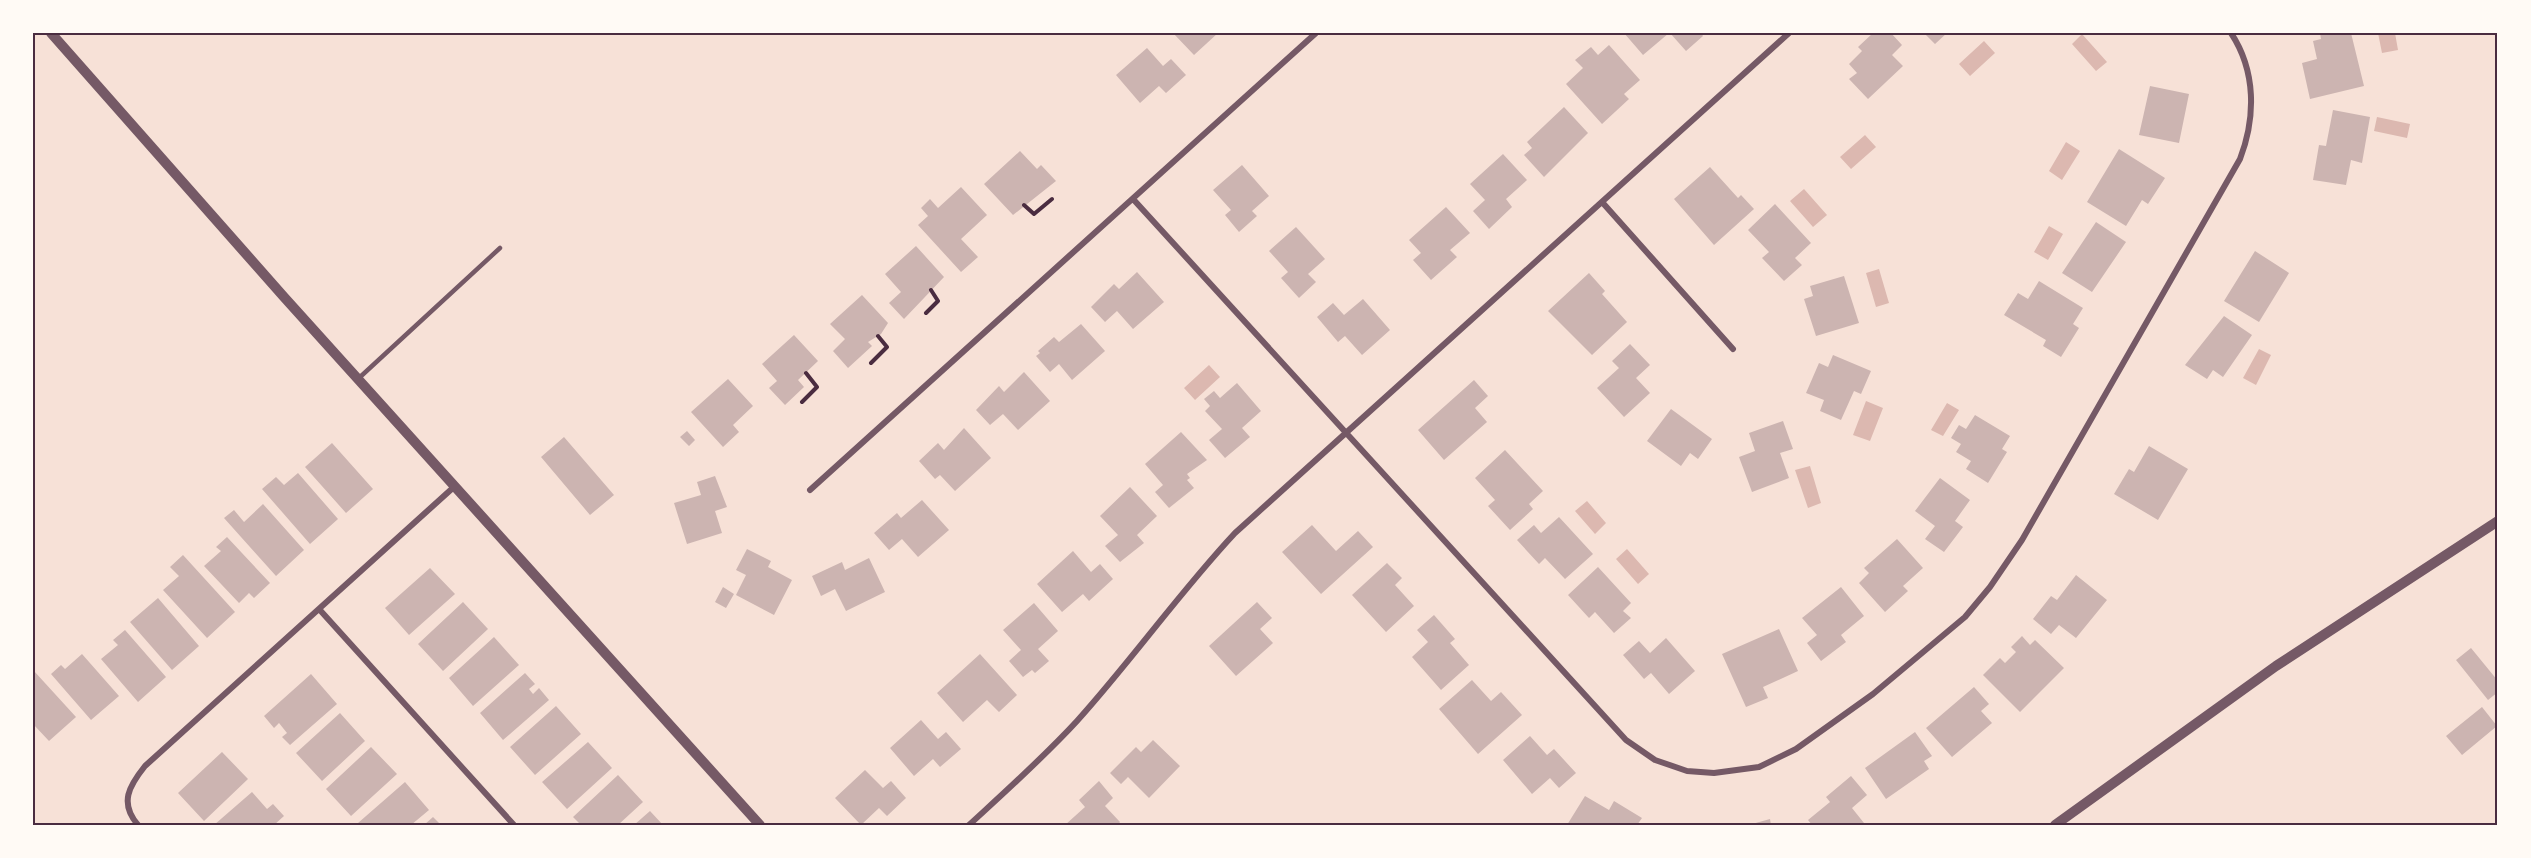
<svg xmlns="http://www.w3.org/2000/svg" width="2531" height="858" viewBox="0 0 2531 858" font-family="'Roboto Condensed',sans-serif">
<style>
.water{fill:#dcb8b0}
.building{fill:#ccb4b1}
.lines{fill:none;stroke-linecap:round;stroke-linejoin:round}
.path{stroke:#4a2c40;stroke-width:4}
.service{stroke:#755966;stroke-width:4.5}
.minor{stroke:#755966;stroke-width:6}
.tertiary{stroke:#755966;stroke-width:10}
.neatline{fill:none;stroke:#4a2c40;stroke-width:2}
</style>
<rect width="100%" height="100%" fill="#f7e1d7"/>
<!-- water -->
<path class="water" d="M2378,33H2395L2398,50L2382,53Z
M2082,34L2107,62L2096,71L2072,44Z
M1984,41L1995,53L1970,76L1959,64Z
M2377,117L2410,124L2407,138L2374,131Z
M1865,135L1876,147L1851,169L1840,157Z
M2066,142L2080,151L2062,180L2049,171Z
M1804,189L1827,215L1813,227L1790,201Z
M2049,226L2063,234L2048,260L2034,252Z
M1879,269L1889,303L1876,307L1866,273Z
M2259,349L2271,355L2256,385L2243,378Z
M1209,365L1220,377L1195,400L1184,388Z
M1866,401L1883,408L1870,441L1853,435Z
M1947,403L1959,410L1943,436L1931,430Z
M1810,466L1821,503L1808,508L1795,470Z
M1587,501L1606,523L1595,534L1575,511Z
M1627,549L1649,574L1638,584L1616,559Z"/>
<!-- building -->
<path class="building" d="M1173,33H1218L1194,55Z
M1624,33H1669L1643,55Z
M1670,33H1701L1703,36L1686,51Z
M1873,33H1891L1902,45L1892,55L1903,66L1868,99L1849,79L1857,73L1849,64L1862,51L1858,47Z
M1924,33H1947L1935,44Z
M2320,33H2351L2364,86L2310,99L2302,63L2317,59L2313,41L2321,39Z
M1609,45L1640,80L1624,94L1629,99L1602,124L1566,84L1583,68L1575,60L1591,47L1598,55Z
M1147,48L1163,66L1171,59L1186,75L1166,93L1159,86L1140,103L1116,75Z
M2150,86L2189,94L2179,143L2139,135Z
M1564,107L1588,133L1544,177L1524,155L1532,148L1527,142Z
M2333,110L2370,117L2362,163L2351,160L2346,185L2313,180L2319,145L2326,146Z
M2119,149L2165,178L2148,204L2142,200L2126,226L2087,202Z
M1020,151L1037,169L1041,165L1056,181L1013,215L984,184Z
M1503,154L1527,180L1506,199L1512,207L1489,229L1473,211L1485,200L1470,184Z
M1242,165L1269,196L1252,211L1257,216L1239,232L1225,215L1231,210L1213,190Z
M1710,167L1738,198L1741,195L1754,209L1714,245L1674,199Z
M961,187L987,215L961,239L978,257L961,272L918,225L928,216L921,208L930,199L938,208Z
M1775,204L1811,243L1795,258L1802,265L1784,281L1762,258L1769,252L1748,230Z
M1446,207L1470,233L1450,250L1457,257L1431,280L1413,260L1421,253L1409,240Z
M2096,222L2126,242L2092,292L2062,273Z
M1296,227L1325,259L1308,274L1316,282L1299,298L1281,278L1288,272L1269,251Z
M916,246L944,277L904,319L889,303L901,292L885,274Z
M2255,251L2289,273L2259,322L2224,301Z
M1137,272L1164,302L1133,329L1117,311L1105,322L1091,307L1114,284L1119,289Z
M1589,273L1605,291L1602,294L1627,322L1592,355L1548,311Z
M1844,276L1859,323L1816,336L1804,299L1813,296L1810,286Z
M2039,281L2083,308L2073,324L2079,328L2061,357L2043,346L2046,340L2004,315L2018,293L2028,299Z
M862,295L888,323L881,334L868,342L872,346L848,368L833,351L845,339L830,324Z
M1363,299L1390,330L1362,355L1345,336L1338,342L1317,317L1333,303L1344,315Z
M2224,316L2252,335L2223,377L2213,370L2207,379L2185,365Z
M1081,324L1105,351L1072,380L1059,364L1050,372L1036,356L1040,353L1038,351L1054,337L1059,342Z
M794,335L818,361L798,380L804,387L785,405L769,388L777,381L762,364Z
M1630,344L1650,365L1636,378L1650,393L1624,417L1597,388L1619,368L1612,361Z
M1833,355L1871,371L1861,394L1854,391L1841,420L1820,411L1824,400L1806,393L1819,363L1828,367Z
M1024,372L1050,401L1018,430L1003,414L990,425L976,410L999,386L1004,392Z
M728,379L753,406L733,425L739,432L723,447L691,412Z
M1474,380L1488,396L1475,408L1487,422L1444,460L1418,430Z
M1237,383L1261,411L1242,428L1250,437L1225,458L1209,440L1222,429L1205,411L1210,406L1204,399L1214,391L1220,398Z
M1671,409L1712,439L1698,459L1690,453L1681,466L1647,441Z
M1975,415L2010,436L2002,449L2007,452L1988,483L1966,469L1971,461L1956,452L1961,444L1951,438L1959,425L1966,429Z
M1783,421L1793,449L1780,453L1789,478L1752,492L1739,457L1755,451L1749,433Z
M964,428L991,458L955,491L940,475L935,479L919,461L938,443L944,450Z
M687,431L695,440L689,446L680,437Z
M1181,432L1207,460L1187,474L1190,478L1187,480L1194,488L1169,508L1155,492L1163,485L1145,464Z
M564,437L614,495L590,515L541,457Z
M332,443L373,489L346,513L305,467Z
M2149,446L2188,469L2158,520L2114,494L2129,469L2134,472Z
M1505,450L1543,491L1529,504L1533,509L1510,530L1488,506L1495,500L1475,478Z
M298,473L338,519L310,544L262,489L276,477L284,485Z
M715,476L727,507L715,511L722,533L687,544L674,503L701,495L697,482Z
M1940,478L1970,500L1955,521L1963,527L1944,552L1925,539L1935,526L1915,511Z
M1130,487L1157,516L1137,535L1144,543L1120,562L1105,546L1118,535L1100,516Z
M922,500L949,530L918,557L902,539L889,550L874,533L897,513L901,518Z
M263,504L304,550L276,576L224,518L234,510L244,522Z
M1559,517L1593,554L1565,579L1545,558L1539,564L1517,540L1534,525L1541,533Z
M1312,525L1336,551L1358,531L1373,547L1321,594L1282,552Z
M227,537L270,583L254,598L249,593L239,603L204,566L221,551L216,547Z
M1897,539L1923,568L1903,586L1908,591L1885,612L1859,583L1869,573L1864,568Z
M747,549L771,561L768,567L792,580L774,615L736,595L746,575L736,570Z
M1073,551L1091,572L1100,564L1113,579L1089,601L1083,594L1062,612L1037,584Z
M183,555L235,612L207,638L163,590L179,576L170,567Z
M869,558L885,592L846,611L835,589L821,596L812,576L842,562L845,570Z
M1387,563L1402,578L1395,585L1414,606L1386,632L1352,595Z
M1598,567L1631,603L1623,611L1631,618L1614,633L1595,612L1589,618L1568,595Z
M430,568L455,594L409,635L385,608Z
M2076,575L2107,600L2076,638L2059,625L2051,634L2033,619L2051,596L2057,600Z
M723,587L734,594L726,608L715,602Z
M1841,587L1864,616L1841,635L1846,642L1821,661L1807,643L1817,635L1802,618Z
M158,598L199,646L172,670L130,622Z
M463,602L488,629L443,671L418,644Z
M1257,602L1272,618L1260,629L1273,643L1236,676L1209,646Z
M1034,603L1058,631L1038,649L1049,661L1035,673L1032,670L1023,677L1009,661L1021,650L1003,630Z
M1434,615L1455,639L1450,643L1469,665L1441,690L1412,657L1428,642L1417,630Z
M1779,629L1798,671L1763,687L1768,698L1746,707L1722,654Z
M125,630L166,677L138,702L101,659L118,645L113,640Z
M2022,636L2030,645L2035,640L2064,668L2020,712L1983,675L2000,658L2005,663L2016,652L2011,647Z
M494,637L519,665L473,706L449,678Z
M1666,638L1695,671L1669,694L1651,673L1644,679L1623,655L1639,641L1650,653Z
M2471,648L2498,681V692L2488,700L2456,660Z
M82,654L119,696L91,720L51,674L61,665L65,669Z
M980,654L1017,695L999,712L987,700L963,722L937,693Z
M34,671L76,717L49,741L33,724Z
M525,673L535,684L529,689L533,694L539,688L549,700L503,740L480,713Z
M311,674L337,704L290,745L282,737L287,733L279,723L274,728L264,716Z
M1472,680L1491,701L1501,692L1522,715L1478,754L1439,709Z
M1974,687L1989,704L1981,711L1992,723L1952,757L1926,728Z
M556,706L581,734L535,775L510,747Z
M2482,707L2497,726L2462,755L2446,736Z
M340,713L365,741L322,781L296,753Z
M921,720L938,739L946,732L961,749L940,767L933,759L914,776L890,748Z
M1915,732L1932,756L1924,761L1929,769L1886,799L1865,768Z
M1530,736L1547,755L1554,749L1576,773L1559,788L1550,778L1532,794L1503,760Z
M1153,740L1180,766L1149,798L1128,777L1121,784L1110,773L1136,747L1141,752Z
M588,742L612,768L567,809L542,782Z
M371,747L397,774L351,816L326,789Z
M222,752L248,779L204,821L178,793Z
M865,770L883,788L891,781L906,798L887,816L879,808L861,825L835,798Z
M618,775L643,802L618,825H581L573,817Z
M1851,776L1867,795L1852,808L1864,823L1812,825L1808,820L1830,802L1826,797Z
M1099,781L1113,798L1105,806L1120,822L1118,825H1065L1085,807L1079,800Z
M405,782L429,810L411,825H360L358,823Z
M252,792L267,809L273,804L284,816L274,825H214Z
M1585,796L1609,810L1614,801L1642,818L1637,825H1567Z
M650,811L663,825H634Z
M433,817L441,825H424Z
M1770,819L1771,825H1752V824Z"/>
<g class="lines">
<!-- path -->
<path class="path" d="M1024,205L1034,214L1052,199
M926,313L938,301L931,290
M871,363L887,347L878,336
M802,402L817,387L806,373"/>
<!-- service -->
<path class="service" d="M359,378L500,248"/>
<!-- minor -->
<path class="minor" d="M1133,199L1626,740L1655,760L1687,771L1714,773L1759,767L1796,749L1873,694L1965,617L1990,587L2022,540L2240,159C2256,117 2256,71 2231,33
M1602,202L1733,349
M810,490L1316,33
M319,609L514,825
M138,825C119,803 129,786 145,766L455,486
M969,825C1006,791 1043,758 1077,721C1132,660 1179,593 1235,533L1789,33"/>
<!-- tertiary -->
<path class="tertiary" d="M51,33L284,297L760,825
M2055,825L2276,666L2498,521"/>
</g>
<!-- border -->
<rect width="2531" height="858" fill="none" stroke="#fffaf5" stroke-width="69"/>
<rect x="34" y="34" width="2462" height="790" class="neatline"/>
</svg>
